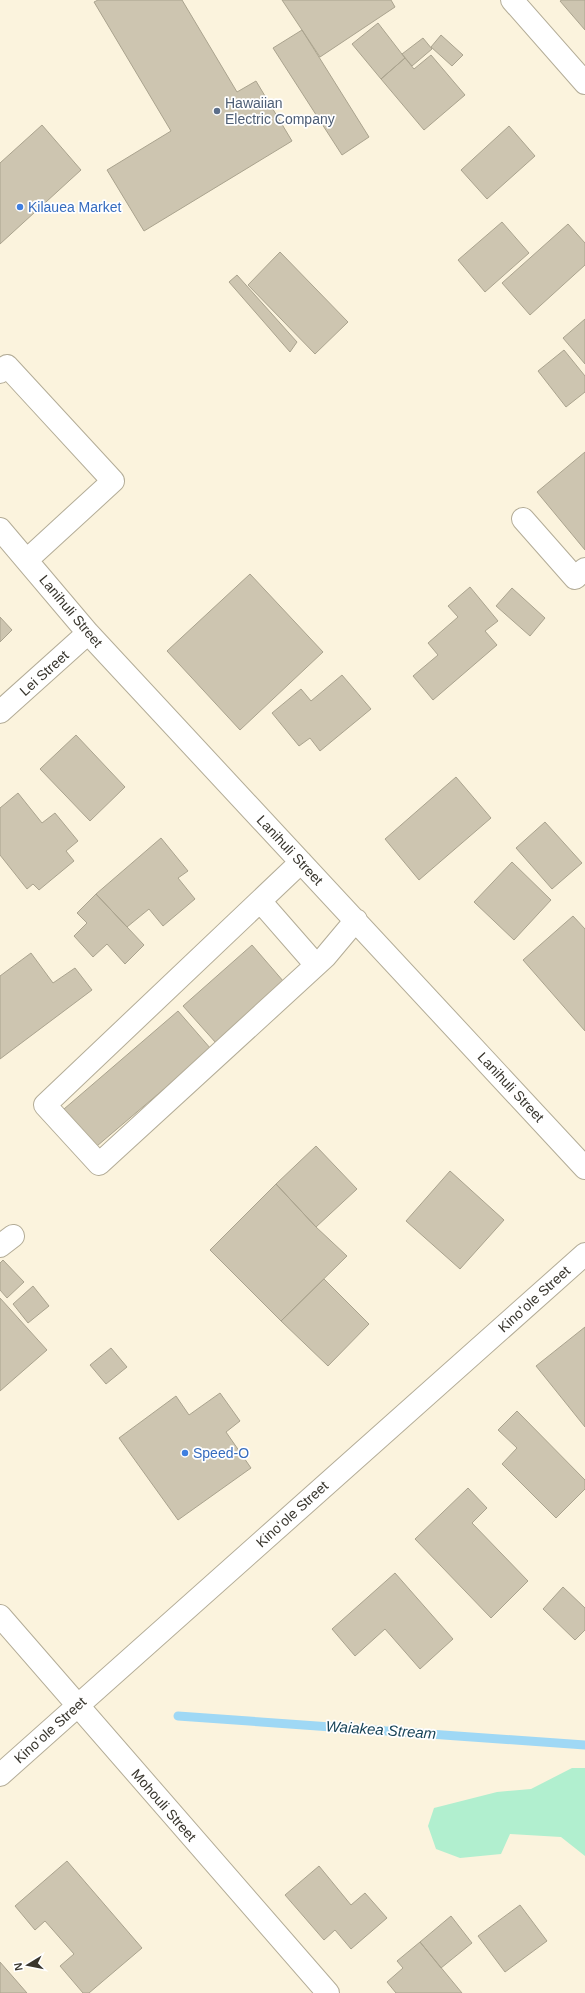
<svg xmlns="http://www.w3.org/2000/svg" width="585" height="1993" viewBox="0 0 585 1993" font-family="Helvetica,sans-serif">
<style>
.green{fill:#b1efcf}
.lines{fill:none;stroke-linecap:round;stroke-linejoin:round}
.stream{stroke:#9fd8f5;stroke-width:9}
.building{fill:#cdc5b0;stroke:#aaa38e}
.minor-casing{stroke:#b3ac97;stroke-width:24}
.minor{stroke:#fff;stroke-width:22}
.service-dot{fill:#5c6f8a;stroke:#fff;stroke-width:1.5}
.shop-dot{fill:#3f7fe0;stroke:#fff;stroke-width:1.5}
.labels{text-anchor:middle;stroke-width:3.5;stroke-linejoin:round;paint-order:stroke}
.service-label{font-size:14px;fill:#4e5e75;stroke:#fff;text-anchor:start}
.shop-label{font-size:14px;fill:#366cbe;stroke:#fff;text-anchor:start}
.street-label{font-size:14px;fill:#38352d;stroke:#fff}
.water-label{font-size:15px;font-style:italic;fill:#184458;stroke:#fff}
</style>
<rect width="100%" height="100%" fill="#fbf3dd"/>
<!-- green -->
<path class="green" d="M572,1768H585V1856L561,1837L510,1834L501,1854L460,1858L436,1849L428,1826L434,1808L497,1792L531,1789Z"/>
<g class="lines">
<!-- stream -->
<path class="stream" d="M178,1716L585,1745"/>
</g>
<!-- building -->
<path class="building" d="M98,0H182L237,92L256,81L292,141L144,231L107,170L171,131L94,2Z
M282,0H391L395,7L320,57Z
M562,0H585V30L560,1Z
M378,23L405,58L381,79L352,44Z
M302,30L369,137L342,155L273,48Z
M441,35L463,55L452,66L431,47Z
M423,38L432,49L412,66L402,54Z
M431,55L465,95L424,130L381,79L405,58L414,69Z
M42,125L81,170L0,244V163Z
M509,126L535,156L487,199L461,170Z
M502,222L529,253L485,292L458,260Z
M568,224L585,243V265L530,315L502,283Z
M280,252L348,322L315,354L248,285Z
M237,275L297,342L290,352L229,282Z
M585,319V364L563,338Z
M564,350L585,376V392L566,407L538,371Z
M585,452V550L537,492Z
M250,574L323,652L240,730L167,651Z
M470,587L498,621L485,631L497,645L433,700L413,676L438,655L428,643L458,617L448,606Z
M512,588L545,618L530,636L496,606Z
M0,617L12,630L0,642Z
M342,675L371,709L320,751L310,738L299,746L272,713L301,689L311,701Z
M76,735L125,787L90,821L40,769Z
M456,777L491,818L419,880L385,839Z
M18,793L42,823L55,813L78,841L66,851L74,861L39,890L33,884L27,889L0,855V808Z
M545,822L582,863L552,889L516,848Z
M161,838L188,871L178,878L195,899L163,926L149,909L127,927L96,894Z
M512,862L551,900L514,940L474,902Z
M96,894L144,945L125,964L107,944L93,957L74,936L87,923L77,913Z
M573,916L585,929V1031L523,960Z
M252,945L284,982L216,1043L183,1006Z
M31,953L53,983L75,968L92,990L0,1059V976Z
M178,1011L211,1049L97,1146L64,1109Z
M316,1146L357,1189L316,1227L276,1184Z
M450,1171L504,1220L460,1269L406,1221Z
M276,1184L316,1227L347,1256L281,1321L210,1250Z
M3,1260L24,1282L7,1298L0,1290V1263Z
M324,1279L369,1324L328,1366L281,1321Z
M33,1286L49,1306L28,1323L13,1304Z
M0,1298L47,1350L0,1391Z
M585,1327V1427L536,1366Z
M111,1348L127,1367L106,1384L90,1365Z
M220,1393L240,1421L226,1432L251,1468L178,1520L119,1438L176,1396L189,1415Z
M517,1411L585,1480V1489L556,1518L502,1464L517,1448L498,1430Z
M468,1488L487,1508L472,1523L528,1581L491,1618L415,1539Z
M395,1573L453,1639L420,1669L385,1629L355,1656L332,1629Z
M563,1587L585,1608V1630L575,1640L543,1609Z
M67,1861L142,1948L89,1993H83L60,1966L74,1954L45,1921L35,1930L15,1906Z
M319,1866L351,1905L365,1893L387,1918L351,1949L335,1930L324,1940L285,1895Z
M520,1905L547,1941L505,1972L478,1936Z
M451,1916L472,1943L441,1968L420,1942Z
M420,1942L462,1993H396L387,1982L403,1968L397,1961Z
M0,1962L27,1993H0Z"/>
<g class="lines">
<!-- minor casing -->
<g class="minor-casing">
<path id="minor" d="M512,0L585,83
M0,372L7,366L113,481L28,559
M523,519L575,578L585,569
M0,529L88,633L585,1168
M0,712L88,633
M301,862L45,1105L99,1164L325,957L356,920
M260,901L316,965
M0,1246L13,1236
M0,1616L328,1993
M0,1775L585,1254"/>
</g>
<!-- minor -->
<use href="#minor" class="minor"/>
</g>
<!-- markers -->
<circle class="service-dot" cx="217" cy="111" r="4"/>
<g class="shop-dot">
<circle cx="20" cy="207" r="4"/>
<circle cx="185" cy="1453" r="4"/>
</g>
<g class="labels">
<!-- service labels -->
<g class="service-label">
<text x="225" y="108">Hawaiian<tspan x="225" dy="16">Electric Company</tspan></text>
</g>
<!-- shop labels -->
<g class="shop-label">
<text x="28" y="212">Kilauea Market</text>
<text x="193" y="1458">Speed-O</text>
</g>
<!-- street labels -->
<g class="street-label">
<text transform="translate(71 611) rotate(50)" y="5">Lanihuli Street</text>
<text transform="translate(44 673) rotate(-42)" y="5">Lei Street</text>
<text transform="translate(290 850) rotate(47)" y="5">Lanihuli Street</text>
<text transform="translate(511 1087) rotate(47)" y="5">Lanihuli Street</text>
<text transform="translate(534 1299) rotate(-42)" y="5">Kinoʻole Street</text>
<text transform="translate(292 1514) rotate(-42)" y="5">Kinoʻole Street</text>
<text transform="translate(50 1730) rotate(-42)" y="5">Kinoʻole Street</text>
<text transform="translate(164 1805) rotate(49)" y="5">Mohouli Street</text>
</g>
<!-- water labels -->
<g class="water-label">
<text transform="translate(381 1730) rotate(4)" y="5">Waiakea Stream</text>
</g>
</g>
<!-- north arrow -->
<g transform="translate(28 1965) rotate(260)" stroke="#ffffff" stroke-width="3" paint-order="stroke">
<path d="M0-3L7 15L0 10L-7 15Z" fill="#38352d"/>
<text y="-6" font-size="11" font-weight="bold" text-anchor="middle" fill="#38352d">N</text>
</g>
</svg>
